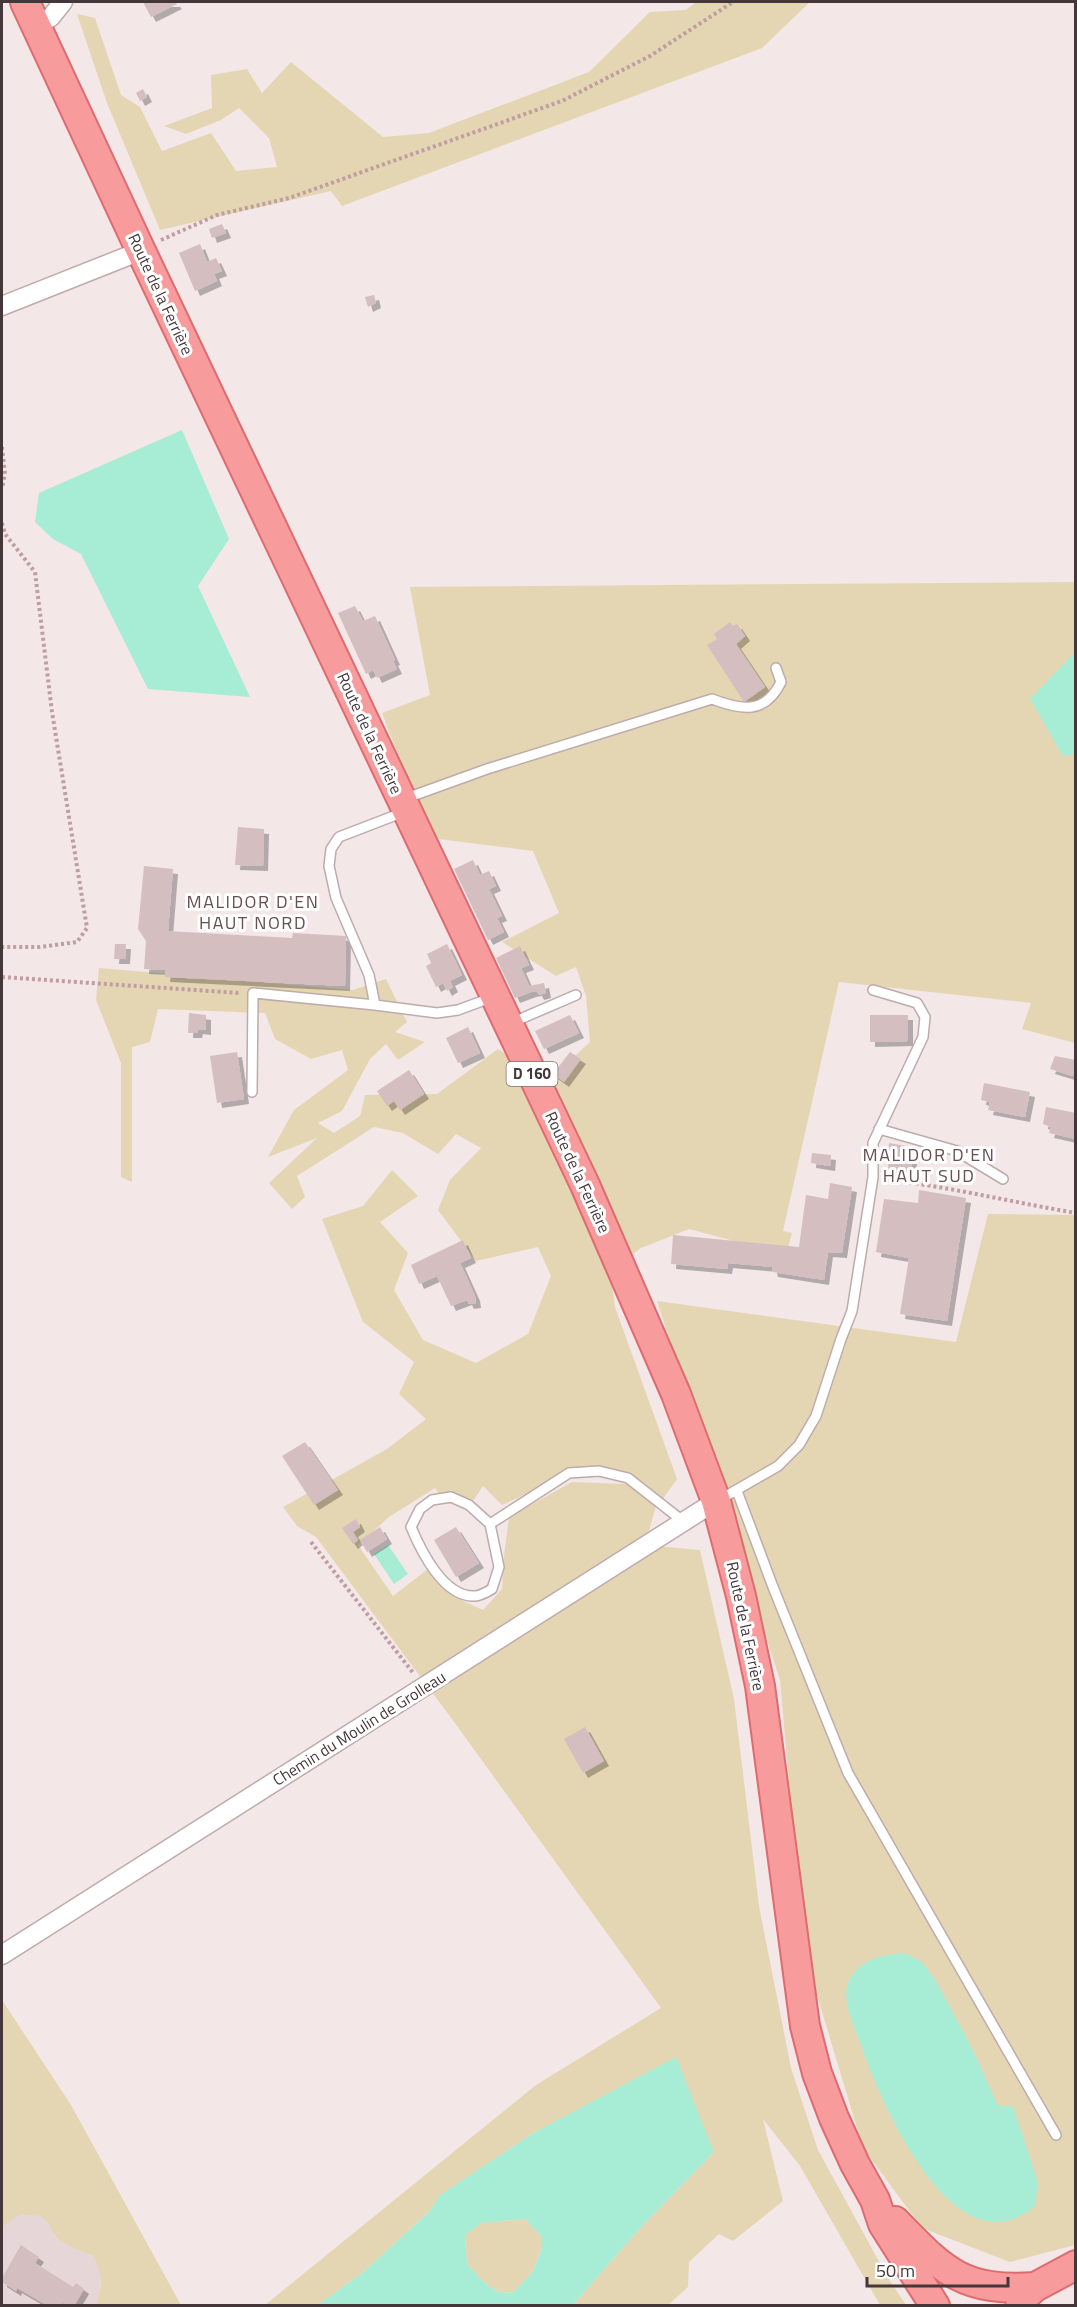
<svg xmlns="http://www.w3.org/2000/svg" width="1077" height="2307" viewBox="0 0 1077 2307" font-family="'Titillium Web',sans-serif">
<style>
.residential{fill:#e6d6d7}
.green{fill:#e5d6b3}
.water{fill:#a7ecd5;fill-rule:evenodd}
.building{fill:#d4bec0;filter:url(#shadow)}
.lines{fill:none;stroke-linecap:round;stroke-linejoin:round}
.lane-casing{stroke:#beabac;stroke-width:12}
.street-casing{stroke:#beabac;stroke-width:21}
.primary-casing{stroke:#dd6b70;stroke-width:32}
.path{stroke:#bf9da0;stroke-width:4;stroke-dasharray:3 3;stroke-linecap:butt}
.lane{stroke:#fff;stroke-width:9}
.street{stroke:#fff;stroke-width:18}
.primary{stroke:#f89b9d;stroke-width:28}
.labels{text-anchor:middle;stroke-width:6;stroke-linejoin:round;paint-order:stroke}
.shield{fill:#fff;stroke:#7d7374;stroke-width:1.5}
.shield-label{font-size:15px;font-weight:bold;fill:#453739}
.street-label{font-size:16px;fill:#453739;stroke:#fff}
.neighbourhood-label{font-size:18px;letter-spacing:1.5px;fill:#684f52;stroke:#fff}
</style>
<defs>
<filter id="shadow"><feDropShadow dx="5" dy="5" stdDeviation="0" flood-color="#0004"/></filter>
</defs>
<rect width="100%" height="100%" fill="#f3e7e8"/>
<!-- residential -->
<path class="residential" d="M26,2213L35,2216L36,2214L45,2218L50,2223L55,2236L76,2249L92,2255L101,2271L100,2293L96,2305L2,2306V2228L14,2216Z"/>
<!-- green -->
<path class="green" d="M696,2H810L762,48L342,206L331,191L160,230L107,103L77,14L95,18L121,95L140,107L162,151L211,133L236,171L277,167L269,138L239,108L221,120L186,134L164,126L212,108L211,75L247,69L262,93L291,62L383,137L429,133L589,72L650,12L686,10Z
M1075,582V1043L1022,1029L1031,1003L839,982L783,1231L792,1233L786,1255L689,1229L641,1248L610,1271L615,1307L677,1479L662,1500L627,1473L565,1471L533,1491L502,1505L483,1486L473,1501L446,1504L435,1488L389,1517L358,1545L393,1596L429,1568L454,1597L483,1610L502,1589L504,1556L509,1517L572,1482L627,1484L656,1506L645,1545L700,1550L734,1699L759,1906L791,2068L818,2150L888,2278L906,2305H880L800,2166L763,2119L783,2201L733,2241L719,2234L689,2262L688,2287L668,2305H573L640,2228L714,2152L563,2118L535,2132L441,2195L429,2212L363,2272L318,2305H265L536,2085L661,2008L452,1719L316,1537L297,1526L283,1507L387,1449L426,1419L399,1394L414,1362L363,1322L322,1219L363,1206L392,1170L418,1196L380,1222L408,1253L394,1290L423,1340L476,1363L528,1334L551,1276L538,1247L476,1261L438,1210L450,1180L481,1148L456,1134L438,1154L403,1133L374,1127L297,1176L305,1197L292,1209L269,1183L317,1138L268,1157L294,1110L348,1070L342,1050L311,1059L275,1039L265,1013L158,1009L150,1042L132,1047V1182L121,1177V1063L96,1000L99,968L353,990L386,979L407,1022L395,1032L425,1042L398,1060L386,1044L370,1059L342,1111L318,1123L334,1133L360,1116L365,1095L437,1094L498,1049L548,1081L590,1042L586,996L576,967L556,976L502,942L559,913L533,851L430,838L382,713L430,695L410,587Z
M988,1214L1075,1215V2245L1010,2262L922,2228L863,2148L804,1952L780,1680L657,1301L956,1342Z
M2,2000L71,2105L181,2305H96C103,2285 103,2274 92,2255C81,2251 64,2246 56,2237C47,2226 54,2223 37,2215L36,2216C20,2212 13,2217 2,2228Z
M525,2219L542,2237V2247L533,2271L514,2292L502,2293L488,2286L467,2264L465,2235L481,2223Z"/>
<!-- water -->
<path class="water" d="M182,430L229,539L198,586L250,697L148,689L81,554L53,539L35,522L39,493Z
M1074,653H1076L1075,751L1072,755L1063,756L1030,699Z
M388,1545L408,1574L394,1584L374,1554Z
M905,1953L922,1962L936,1981L974,2052L998,2106H1013L1038,2183L1035,2206C954,2275 880,2101 861,2045C855,2028 841,2001 848,1983C857,1960 883,1954 905,1953Z
M676,2057L714,2152L640,2228L573,2305H318L363,2272L429,2212L440,2195L535,2132ZM525,2219L542,2237V2248L533,2271L514,2292L502,2293L488,2286L467,2264L465,2235L481,2223Z"/>
<!-- building -->
<path class="building" d="M143,2H175L177,4L151,17Z
M143,89L147,97L140,101L136,93Z
M222,224L226,233L212,238L209,229Z
M200,244L207,262L216,258L222,271L214,274L217,281L195,291L179,253Z
M374,295L376,303L368,307L365,297Z
M355,606L363,621L375,616L395,660L393,661L397,669L377,678L373,670L366,674L338,613Z
M730,622L733,626L737,624L745,636L736,644L765,687L744,702L707,645L717,639L714,634Z
M238,827L264,829L263,866L235,865Z
M473,860L480,875L489,871L496,886L489,889L502,916L497,918L504,932L488,940L454,869Z
M144,866L173,869L168,931L292,938L293,933L346,936L345,986L165,977L166,970L144,969L146,941L138,929Z
M115,944H126L125,959H114Z
M447,944L462,975L450,981L453,987L447,991L443,983L436,987L426,966L431,963L427,954Z
M520,946L529,965L521,968L529,986L544,983L546,993L539,995L537,991L531,992L515,998L496,958Z
M189,1013L206,1015V1030L198,1029L197,1033H188Z
M570,1015L579,1033L544,1049L535,1031Z
M870,1015H908V1041L870,1042Z
M468,1027L480,1053L458,1063L446,1038Z
M237,1052L244,1099L217,1103L210,1056Z
M570,1052L581,1059L564,1082L553,1074Z
M1055,1056L1076,1060L1073,1076L1050,1069Z
M409,1070L424,1094L400,1110L394,1101L387,1106L377,1091Z
M984,1083L1030,1092L1025,1117L988,1110L990,1102L981,1100Z
M1046,1107L1076,1113V1139L1049,1133L1051,1127L1043,1124Z
M889,1143L906,1146L905,1158L912,1159L911,1173L888,1170Z
M812,1153L831,1155L830,1166L811,1163Z
M830,1183L852,1187L842,1253L828,1252L824,1280L773,1272L772,1267L728,1263L727,1269L671,1264L673,1235L799,1247L806,1195L828,1199Z
M919,1190L966,1198L947,1321L900,1314L909,1258L876,1252L884,1199L918,1203Z
M463,1240L471,1258L460,1263L475,1296L476,1303L469,1304L467,1300L451,1306L437,1276L419,1284L411,1265Z
M305,1442L338,1490L314,1505L282,1456Z
M356,1519L360,1527L353,1532L358,1540L353,1544L342,1528Z
M380,1527L387,1539L367,1552L360,1540Z
M456,1527L479,1563L456,1577L434,1540Z
M585,1727L604,1761L583,1773L564,1739Z
M21,2245L39,2257L35,2263L73,2287L76,2283L84,2289L74,2306L63,2303L61,2306H48L17,2288L16,2291L2,2282V2278Z"/>
<g class="lines">
<!-- lane casing -->
<g class="lane-casing">
<path id="lane" d="M404,799L487,769L712,699C741,710 765,715 781,682L776,668
M404,812L339,837L331,849L329,866L336,898L369,975L375,1005L437,1013L458,1010L493,997
M511,1023L576,995
M252,1092L253,993L375,1005
M879,1129L957,1151L1003,1179
M737,1491L773,1587L848,1773L1056,2135
M719,1500L778,1466L799,1445L816,1416L841,1339L852,1311L873,1177V1143L923,1037L925,1017L917,1003L873,990
M490,1524L469,1505L451,1497L432,1500L420,1509L411,1527C421,1551 444,1598 475,1596C480,1596 487,1592 492,1589L499,1567L490,1524L569,1473L599,1471L628,1478L684,1522"/>
</g>
<!-- street casing -->
<g class="street-casing">
<path id="street" d="M36,26L51,17L63,2
M2,306L128,256L140,249
M2,1955L716,1501"/>
</g>
<!-- primary casing -->
<g class="primary-casing">
<path id="primary" d="M25,2L140,249L585,1185L676,1394L716,1501L741,1596L760,1686L805,2026L817,2073L834,2118L855,2164L875,2200L883,2224L935,2306
M895,2221C943,2270 961,2292 1035,2287
M1020,2300L1035,2287L1076,2265"/>
</g>
<!-- path -->
<path class="path" d="M161,240L217,215L289,198L562,101L650,56L733,2
M2,447L5,474L2,488
M2,523L5,534L35,572L52,712L87,928L77,942L40,947H2
M2,977L240,993
M886,1179C949,1187 1012,1202 1076,1213
M311,1542L414,1674"/>
<!-- lane -->
<use href="#lane" class="lane"/>
<!-- street -->
<use href="#street" class="street"/>
<!-- primary -->
<use href="#primary" class="primary"/>
</g>
<g class="labels">
<!-- shield labels -->
<rect class="shield" x="506.5" y="1062" width="51" height="24" rx="4.5"/>
<g class="shield-label">
<text x="532" y="1079">D 160</text>
</g>
<!-- street labels -->
<g class="street-label">
<text transform="translate(161 294) rotate(65)" y="6">Route de la Ferrière</text>
<text transform="translate(370 733) rotate(65)" y="6">Route de la Ferrière</text>
<text transform="translate(578 1172) rotate(65)" y="6">Route de la Ferrière</text>
<text transform="translate(746 1626) rotate(78)" y="6">Route de la Ferrière</text>
<text transform="translate(359 1728) rotate(-32)" y="6">Chemin du Moulin de Grolleau</text>
</g>
<!-- neighbourhood labels -->
<g class="neighbourhood-label">
<text x="253" y="908">MALIDOR D'EN<tspan x="253" dy="21">HAUT NORD</tspan></text>
<text x="929" y="1161">MALIDOR D'EN<tspan x="929" dy="21">HAUT SUD</tspan></text>
</g>
</g>
<!-- border -->
<rect width="1077" height="2307" fill="none" stroke="#453739" stroke-width="6"/>
<!-- scale -->
<path d="M867 2277v9h141v-9" fill="none" stroke="#453739" stroke-width="3"/>
<text x="876" y="2277" font-size="18" fill="#453739" stroke="#ffffff" stroke-width="4.5" paint-order="stroke">50 m</text>
</svg>
